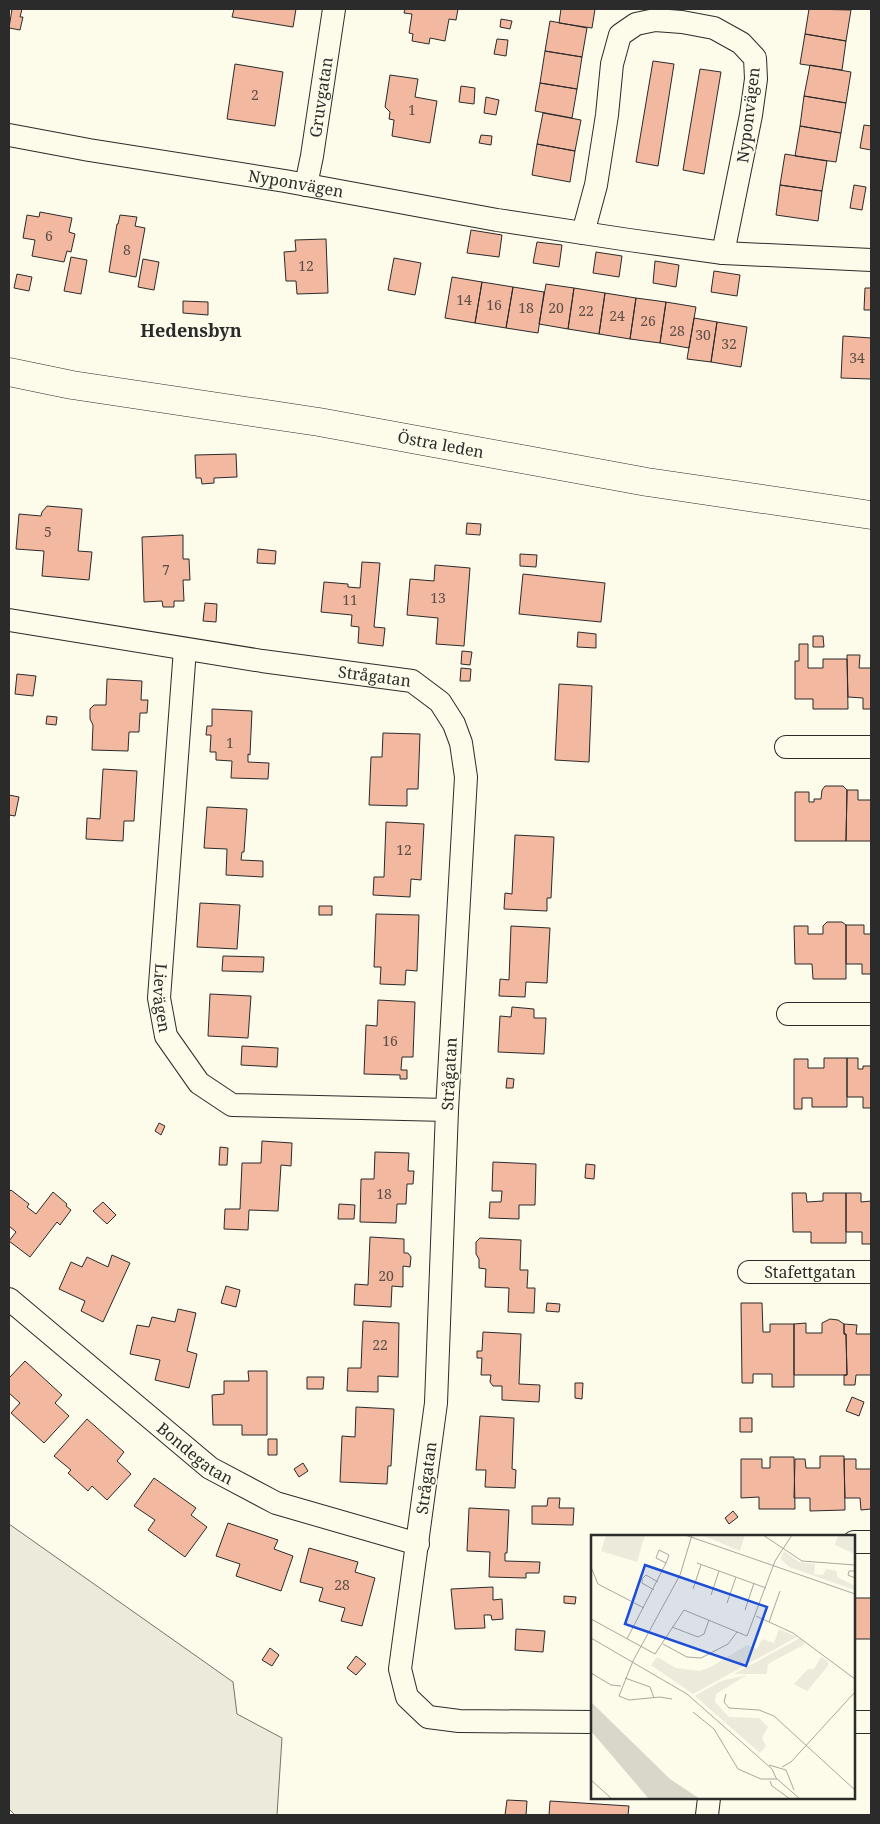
<svg xmlns="http://www.w3.org/2000/svg" width="880" height="1824" viewBox="0 0 880 1824" font-family="'Noto Serif',serif">
<style>
.green{fill:#ecebdb;stroke:#74746e}
.building{fill:#f2b8a0;stroke:#2b2b2b}
.lines{fill:none;stroke-linecap:round;stroke-linejoin:round}
.minor-casing{stroke:#2b2b2b;stroke-width:24}
.tertiary-casing{stroke:#2b2b2b;stroke-width:29}
.minor{stroke:#fdfbea;stroke-width:22}
.tertiary{stroke:#fdfbea;stroke-width:28}
.labels{text-anchor:middle;stroke-width:4;stroke-linejoin:round;paint-order:stroke}
.number-label{font-size:14px;fill:#5d4e48}
.street-label{font-size:16px;fill:#2b2b2b;stroke:#fdfbea}
.neighbourhood-label{font-size:18px;font-weight:bold;fill:#2b2b2b;stroke:#fdfbea}
.inset-road{fill:none;stroke:#a9a89e;stroke-width:1}
.view{fill:#1d4ed8;fill-opacity:0.15;stroke:#1d4ed8;stroke-width:2.5}
.inset-edge{fill:none;stroke:#2b2b2b;stroke-width:2.5}
</style>
<rect width="100%" height="100%" fill="#fdfbea"/>
<!-- green -->
<path class="green" d="M9,1524L233,1682L237,1714L282,1738L277,1815H15L9,1809Z"/>
<!-- building -->
<path class="building" d="M12,9H22L20,17H23L20,30L9,28Z
M234,9H296L293,27L232,17Z
M405,9H458L456,20L449,19L445,41L430,38L429,44L412,41L413,34L409,33L412,14L404,13Z
M561,9H595L592,28L559,23Z
M809,9L851,10L846,41L805,34Z
M501,19L512,21L510,29L500,27Z
M550,21L587,28L582,57L545,51Z
M805,34L846,41L842,70L800,64Z
M497,39L508,40L506,56L494,54Z
M545,51L582,57L577,89L540,83Z
M653,61L674,64L658,166L636,162Z
M235,64L283,72L275,126L227,119Z
M810,65L851,72L846,103L804,96Z
M700,69L721,72L704,174L683,170Z
M390,75L418,79L415,97L437,101L430,143L392,136L394,120L389,119L390,112L385,107Z
M540,83L577,89L572,118L535,111Z
M461,86L475,88L474,104L459,102Z
M804,96L846,103L841,133L800,126Z
M486,97L499,100L496,115L484,113Z
M543,113L581,120L575,151L537,144Z
M864,125L871,126V150L860,148Z
M800,126L841,133L836,162L795,156Z
M481,135L492,136L491,145L479,143Z
M537,144L575,151L570,182L532,175Z
M785,154L827,161L822,191L780,185Z
M780,185L822,191L818,221L776,215Z
M854,185L866,187L862,210L850,208Z
M40,212L72,218L69,232L75,234L71,252L67,251L64,262L32,256L35,240L23,238L27,215L39,217Z
M120,215L137,217L135,226L145,228L136,277L109,272L117,224H118Z
M471,230L502,235L499,257L467,253Z
M326,239L328,293L297,294L296,281H286L284,252L296,251L295,240Z
M537,242L562,245L559,267L533,263Z
M596,252L622,256L619,277L593,273Z
M71,257L87,260L81,294L64,291Z
M394,258L421,263L415,295L388,290Z
M143,259L159,262L154,290L138,287Z
M655,261L679,265L676,287L653,283Z
M714,271L740,275L737,296L711,292Z
M17,274L32,277L29,291L14,288Z
M452,277L482,282L475,323L445,318Z
M482,282L513,287L506,328L475,323Z
M546,284L574,288L568,329L539,324Z
M513,287L544,292L538,333L506,328Z
M574,288L605,293L599,334L568,329Z
M865,288H871V310H864Z
M605,293L636,298L630,339L599,334Z
M636,298L666,302L660,343L630,339Z
M183,301L208,302V315L183,313Z
M666,302L696,307L689,348L660,343Z
M694,318L717,322L711,362L687,359Z
M717,322L747,327L741,367L711,362Z
M843,336L871,338V379L841,378Z
M236,454L237,477L214,478V483L202,484L201,478H196L195,455Z
M47,506L82,509L78,551L92,552L89,580L42,576L44,551L16,549L19,514L41,516L42,512Z
M467,523L481,524L480,535L466,534Z
M183,535V559H189L190,580H183L184,601H174V607H163L162,601L144,602L142,537Z
M258,549L276,551L275,564L257,563Z
M520,554L537,555L536,567L520,566Z
M362,562L380,563L374,627L385,628L383,646L358,643L359,627L351,626L352,615L321,612L324,582L348,584V587L360,588Z
M435,565L470,568L464,646L436,644L438,618L407,615L410,579L434,581Z
M523,574L605,583L601,622L519,614Z
M205,603L217,604L216,622L203,621Z
M578,632L596,634V648L577,647Z
M813,636H823L824,647H813Z
M799,644H808V668H823V659H847L848,709H813V699H795V661H799Z
M462,651L472,652L470,665L461,664Z
M847,655H860L859,668H871V709H863V698L848,697Z
M461,668L471,669L470,681H460Z
M17,674L36,676L33,696L15,694Z
M107,679L142,681L141,700H148L147,713H140L139,732H129L128,751L92,750L93,725L90,719V709L94,705H106Z
M559,684L592,686L589,762L555,760Z
M212,709L252,711L250,755L248,754V762L269,763L268,779L231,778L232,761L216,760V752H210L211,735H206L207,726H212Z
M47,716L57,717L56,725L46,724Z
M383,733L420,734L418,789H407V806L369,805L371,757H382Z
M103,769L137,771L134,821H124L123,841L86,839L87,818L100,819Z
M825,786H843L847,790L846,841H795V792H809V802H814V799H821L822,790Z
M847,790H858V800H871V841H846Z
M9,795L19,797L15,816L9,815Z
M207,807L247,809L244,852H242L241,860L263,861V877L226,875L227,849L204,848Z
M386,822L424,824L421,880L411,879L410,897L373,895L374,877H384Z
M515,835L554,837L551,898H547V911L504,909L505,893L512,894Z
M200,903L240,905L237,949L197,947Z
M319,906H332V915H319Z
M376,914L419,915L417,971L406,970L405,985L380,984L381,967H374Z
M827,922H842L846,925V979H813L812,964H795L794,926H808V934H823V926Z
M846,925H864V934H871V974H862V964H846Z
M511,926L550,928L547,983L526,982L525,997L499,996L500,979L509,980Z
M223,956L264,957L263,972L222,971Z
M210,994L251,996L248,1038L208,1036Z
M378,1000L415,1002L413,1057H402L401,1070H407V1079H400V1075L364,1074L366,1025L377,1026Z
M512,1007L534,1009V1018H546L544,1054L498,1052L500,1016L511,1017Z
M242,1046L278,1048L277,1067L241,1065Z
M824,1058H847V1107H812V1098H802V1109H794V1059H808V1068H824Z
M847,1058H858V1069H863V1066H871V1108H863V1097H847Z
M507,1078L514,1079L513,1088H506Z
M159,1123L165,1126L161,1135L155,1131Z
M262,1141L292,1143L291,1166L281,1165L278,1211L249,1210L248,1230L224,1229L225,1209H240L242,1163H261Z
M220,1147L228,1148L227,1165H219Z
M375,1152L409,1153L408,1171H414L413,1184H407L406,1204H397L396,1223L360,1222L361,1179H374Z
M493,1162L536,1164L535,1205H519V1219L489,1218L490,1202H501L502,1191H492Z
M586,1164L595,1165L594,1179L585,1178Z
M11,1190L29,1204L27,1207L36,1214L53,1192L67,1204L66,1206L71,1210L60,1225L57,1222L30,1257L9,1241L16,1232L9,1226V1192Z
M792,1193H806L807,1202L823,1201V1193H846V1243H811V1232H793Z
M846,1193H861V1202L871,1201V1244H862V1232H846Z
M103,1202L116,1215L107,1224L93,1211Z
M339,1204L355,1205L354,1219H338Z
M370,1237L404,1239V1253H408L411,1257L410,1267L403,1266V1287L392,1286L391,1307L354,1305L355,1284L368,1285Z
M480,1238L521,1240L520,1270H528L527,1288H535L534,1313L508,1312L509,1288L485,1287L486,1269L479,1268V1259L476,1254V1242Z
M112,1255L130,1263L103,1322L81,1311L85,1301L59,1289L71,1262L82,1267L87,1257L108,1267Z
M226,1286L240,1290L236,1307L221,1303Z
M547,1303L560,1304L559,1312L546,1311Z
M741,1303H762L763,1332H770V1324H794V1387H772V1374H753V1383H742Z
M178,1309L196,1313L187,1351L197,1354L189,1388L155,1380L160,1360L130,1354L137,1325L149,1327L152,1317L175,1322Z
M830,1319L838,1320L844,1324V1334H846L847,1375H794V1324L806,1323V1333H822V1323Z
M363,1321L399,1323L398,1377L378,1376V1392L347,1391L348,1368H361Z
M844,1324L857,1325L856,1334H871V1375H856L855,1385H844V1375H847L846,1334H844Z
M483,1332L521,1334L519,1384L540,1385L539,1402L502,1400V1386H493L490,1382L491,1375H481L482,1358H477V1351H482Z
M25,1361L62,1395L55,1403L69,1416L44,1443L11,1413L20,1403L9,1393V1378Z
M248,1371H267V1435H242V1425H213L212,1395L224,1394V1381H249Z
M307,1377H324L323,1389H307Z
M575,1383H583L582,1399L575,1398Z
M852,1397L864,1402L859,1416L846,1411Z
M356,1407L394,1409L391,1466H388L387,1484L340,1482L342,1436L355,1437Z
M480,1416L514,1418L512,1469L516,1470L515,1488L485,1487L486,1470H476Z
M740,1418H752V1432H740Z
M87,1419L124,1452L117,1461L131,1474L107,1500L92,1486L88,1491L68,1473L71,1470L54,1456Z
M268,1439H277V1455H268Z
M820,1456H844L845,1510L810,1511V1498H794L795,1459H805L806,1468H820Z
M770,1457H794L795,1509H759V1497L741,1498V1459H762V1468H770Z
M844,1459H856V1469H871V1509L861,1510L860,1498H845Z
M303,1463L308,1471L299,1477L294,1469Z
M154,1478L196,1508L191,1515L207,1527L185,1557L148,1530L155,1520L134,1506Z
M548,1498H560L559,1508H574L573,1525L532,1524V1506H547Z
M469,1508L509,1510L507,1553H505V1561L540,1562L539,1573H526V1578L489,1577L490,1552L467,1551Z
M733,1511L738,1517L729,1524L725,1518Z
M228,1523L278,1540L274,1549L293,1556L281,1591L236,1576L240,1564L216,1556Z
M309,1548L358,1562L355,1572L375,1578L362,1626L341,1621L345,1608L319,1601L323,1588L300,1582Z
M493,1587V1600L502,1599L503,1619L492,1620L491,1615H484L485,1628L455,1629L451,1589Z
M854,1589L855,1598H871V1639H854Z
M564,1596L576,1597L575,1604L564,1603Z
M516,1629L545,1631L543,1652L515,1650Z
M270,1648L279,1655L272,1666L262,1660Z
M356,1656L366,1664L356,1675L347,1668Z
M507,1800L527,1801L526,1815H505Z
M550,1801L629,1806L628,1815H549Z"/>
<g class="lines">
<!-- minor casing -->
<g class="minor-casing">
<g id="minor">
<path id="s1" d="M9,135L89,150L285,181L497,220L629,240L723,253L871,260"/>
<path id="s2" d="M306,185L312,156L334,9"/>
<path d="M583,233L596,185L607,115L612,64L620,35L636,24L655,20L682,22L714,28L741,43L755,58L756,79L751,115L723,253"/>
<path id="s3" d="M9,620L262,661L412,681L440,702L454,724L461,743L466,777L447,1110L436,1403L400,1669L407,1697L428,1717L459,1721L592,1722"/>
<path id="s4" d="M185,649L159,998L166,1036L199,1083L232,1105L447,1110"/>
<path d="M786,747H871"/>
<path d="M788,1014H871"/>
<path id="s5" d="M749,1272H871"/>
<path id="s6" d="M9,1299L210,1468L276,1503L418,1544"/>
<path d="M854,1542H871"/>
<path d="M854,1722H871"/>
<path d="M707,1815L709,1798"/>
</g>
</g>
<!-- tertiary casing -->
<g class="tertiary-casing">
<g id="tertiary">
<path id="s7" d="M9,372L72,385L319,422L647,482L871,515"/>
</g>
</g>
<!-- minor -->
<use href="#minor" class="minor"/>
<!-- tertiary -->
<use href="#tertiary" class="tertiary"/>
</g>
<g class="labels">
<!-- number labels -->
<g class="number-label">
<text x="255" y="100">2</text>
<text x="412" y="115">1</text>
<text x="49" y="241">6</text>
<text x="127" y="255">8</text>
<text x="306" y="271">12</text>
<text x="464" y="305">14</text>
<text x="494" y="310">16</text>
<text x="526" y="313">18</text>
<text x="556" y="313">20</text>
<text x="586" y="316">22</text>
<text x="617" y="321">24</text>
<text x="648" y="326">26</text>
<text x="677" y="336">28</text>
<text x="703" y="340">30</text>
<text x="729" y="349">32</text>
<text x="857" y="363">34</text>
<text x="48" y="537">5</text>
<text x="166" y="575">7</text>
<text x="438" y="603">13</text>
<text x="350" y="605">11</text>
<text x="230" y="748">1</text>
<text x="404" y="855">12</text>
<text x="390" y="1046">16</text>
<text x="384" y="1199">18</text>
<text x="386" y="1281">20</text>
<text x="380" y="1350">22</text>
<text x="342" y="1590">28</text>
</g>
<!-- street labels -->
<g class="street-label">
<text dy="6" stroke="none"><textPath href="#s2" startOffset="89">Gruvgatan</textPath></text>
<text transform="translate(748 115) rotate(-83)" y="6">Nyponvägen</text>
<text dy="6" stroke="none"><textPath href="#s1" startOffset="291">Nyponvägen</textPath></text>
<text dy="6" stroke="none"><textPath href="#s7" startOffset="438">Östra leden</textPath></text>
<text dy="6" stroke="none"><textPath href="#s3" startOffset="370">Strågatan</textPath></text>
<text dy="6" stroke="none"><textPath href="#s4" startOffset="350">Lievägen</textPath></text>
<text transform="translate(449 1074) rotate(-87)" y="6">Strågatan</text>
<text dy="6" stroke="none"><textPath href="#s5" startOffset="61">Stafettgatan</textPath></text>
<text dy="6" stroke="none"><textPath href="#s6" startOffset="242">Bondegatan</textPath></text>
<text transform="translate(426 1478) rotate(-83)" y="6">Strågatan</text>
</g>
<!-- neighbourhood labels -->
<g class="neighbourhood-label">
<text x="191" y="337">Hedensbyn</text>
</g>
</g>
<!-- overview -->
<g transform="translate(591 1535)">
<rect width="264" height="264" fill="#fdfbea"/>
<path d="M15,0H54L46,27L10,16ZM111,0H154L149,16ZM247,0H264V19L244,10ZM193,16L208,27L224,29L223,39L232,40L235,34L246,36V42L264,51V55L198,32L190,24ZM188,94L206,102L102,159L60,130L66,122L85,133L108,136L118,133L156,110L166,114L171,104L183,108ZM209,103L214,109L177,129L176,139H143ZM230,122L237,126V131L216,156L203,149L217,134H223ZM156,140L125,159L124,167L138,182L168,183L177,192L171,203L175,211L169,218L104,161L130,146Z" fill="#ecebdb"/>
<path d="M0,167L79,244L109,264H58L0,196Z" fill="#d8d7c9"/>
<path class="inset-road" d="M94,0L264,59M172,0L211,26L264,30M106,28L175,53M0,32L7,49L53,73M264,36H258L257,40L264,43M102,54L110,30M63,55L51,48V44L55,40L67,47M120,60L128,36M136,68L145,42M154,75L163,48M165,81L202,98L264,144M0,84L64,119L93,75L156,101L184,26L201,0M178,87L189,56M81,92L107,102L113,99L118,85M0,103L96,159L181,234L185,243L209,264M36,104L75,28L65,23L68,15L78,20L75,28M72,109L96,122L110,123L137,109L146,97M0,138L20,150L30,151M34,143L59,152L63,163M135,159L133,167L138,173L168,175L183,181L264,255M81,164L69,162L38,165L28,161L42,126L89,40L101,0M102,177L123,194L147,234L170,244H186M178,230L195,235L203,255M191,232L200,227L264,157M0,245L21,264M179,246L181,251L199,264"/>
<path class="view" d="M54,30L176,72L155,131L34,89Z"/>
<rect width="264" height="264" class="inset-edge"/>
</g>
<!-- border -->
<rect width="880" height="1824" fill="none" stroke="#2b2b2b" stroke-width="20"/>
</svg>
